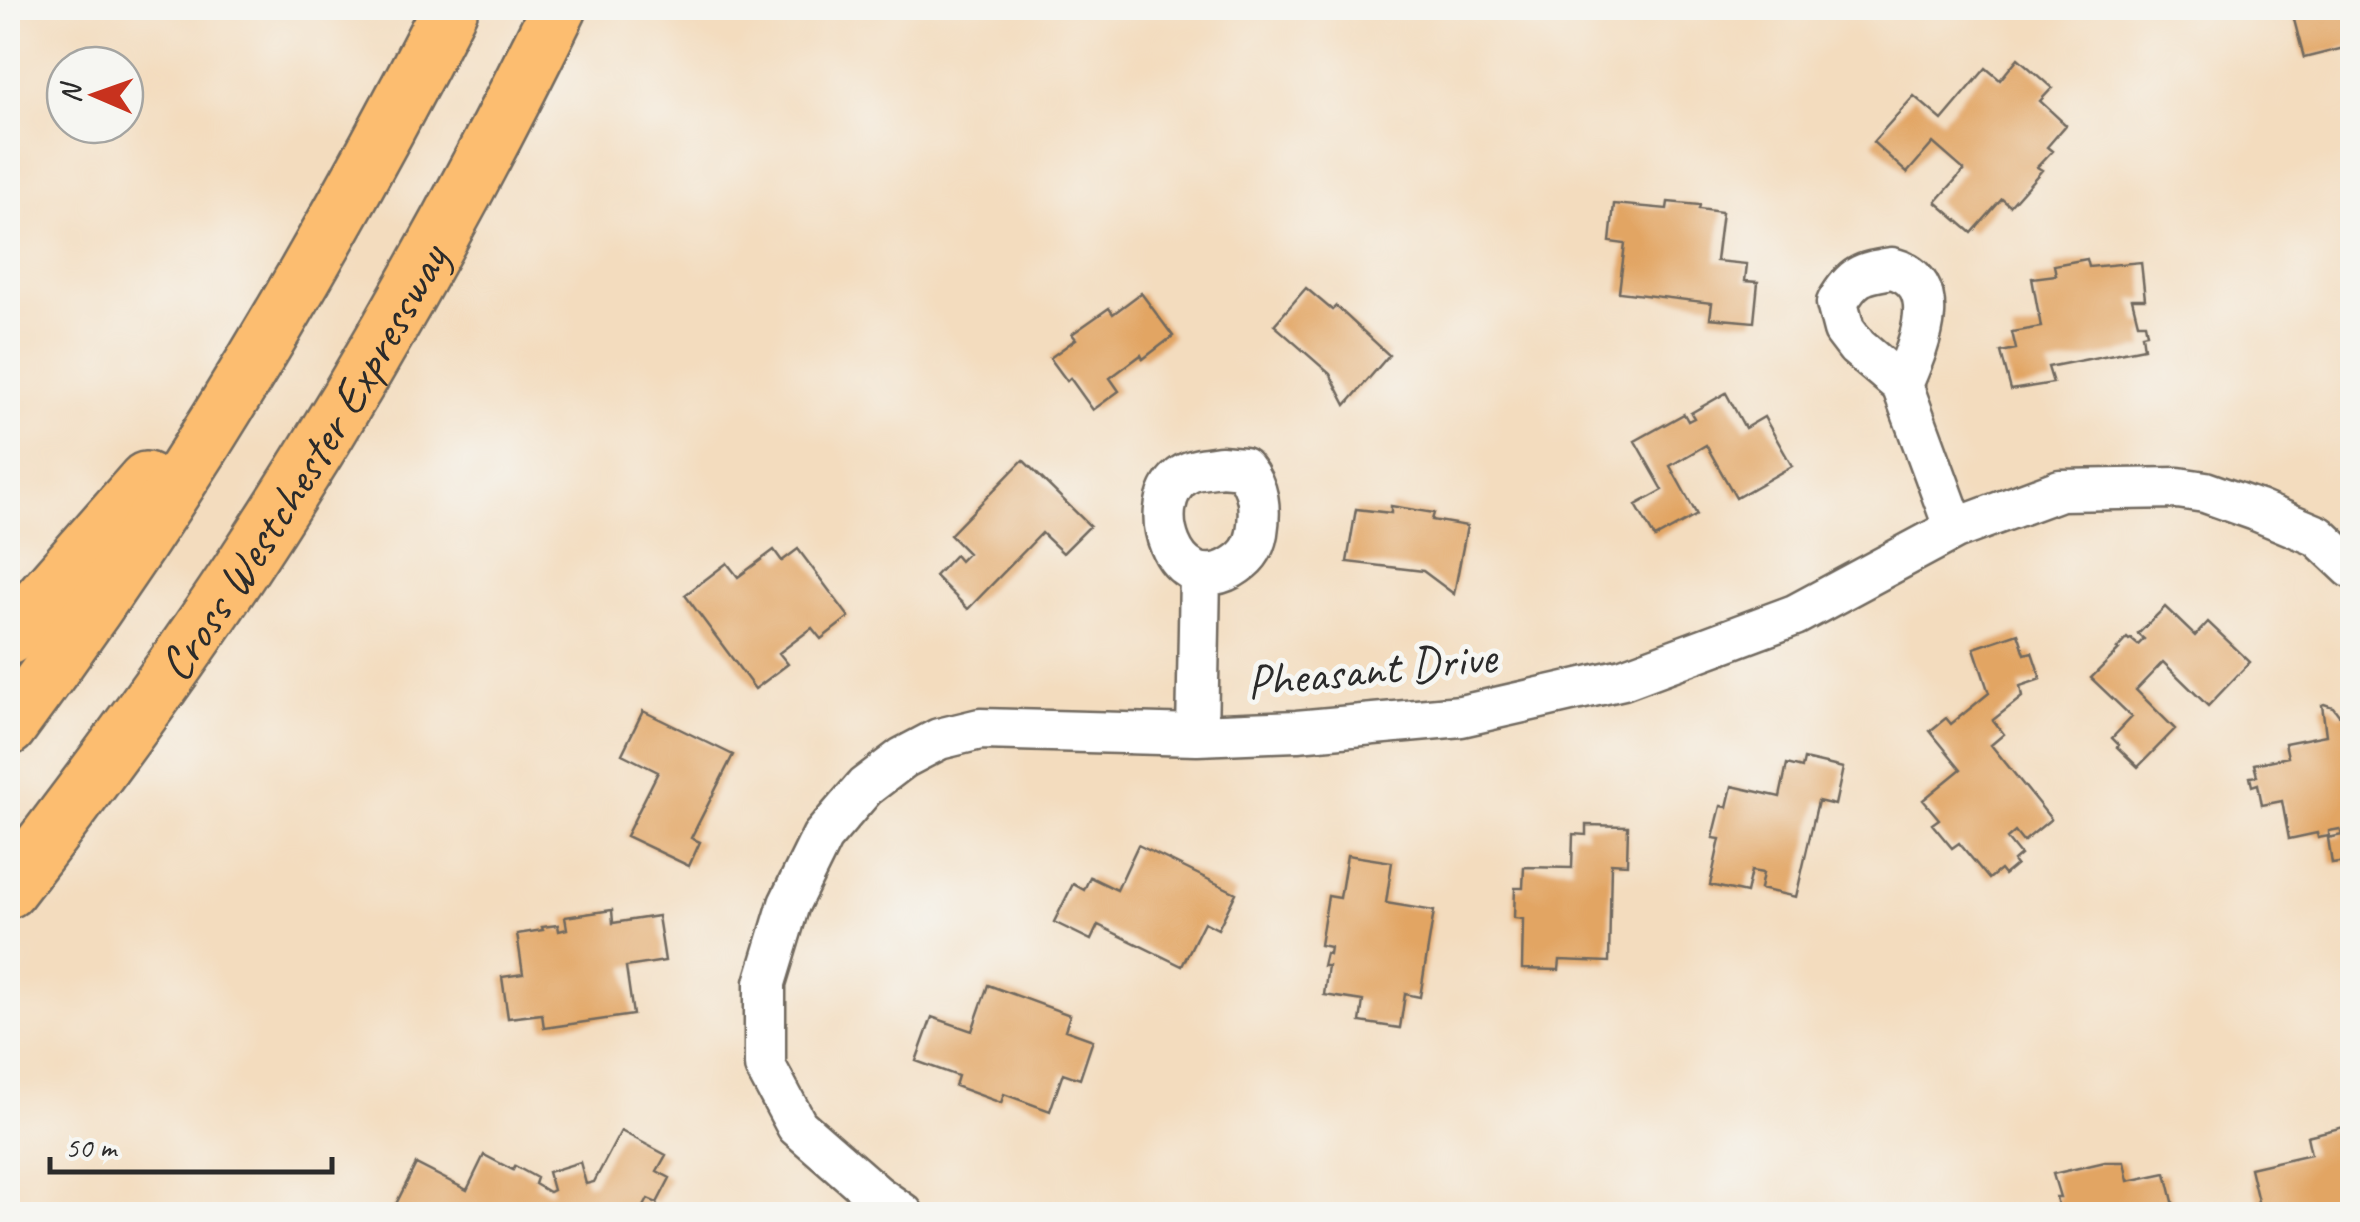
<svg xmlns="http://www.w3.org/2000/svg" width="2360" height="1222" viewBox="0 0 2360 1222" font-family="Caveat,sans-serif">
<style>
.building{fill:#e2a563}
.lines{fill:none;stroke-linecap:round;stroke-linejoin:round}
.minor-casing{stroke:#71695e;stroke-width:45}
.highway-casing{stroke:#71695e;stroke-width:60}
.minor{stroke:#fff;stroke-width:40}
.highway{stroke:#fcbd6f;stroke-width:55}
.labels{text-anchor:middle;stroke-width:10;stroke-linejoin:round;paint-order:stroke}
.street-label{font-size:48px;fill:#2b2b2b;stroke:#f6f6f2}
</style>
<rect width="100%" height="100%" fill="#f6f6f2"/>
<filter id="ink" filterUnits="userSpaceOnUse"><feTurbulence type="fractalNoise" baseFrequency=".01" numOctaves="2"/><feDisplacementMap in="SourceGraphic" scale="20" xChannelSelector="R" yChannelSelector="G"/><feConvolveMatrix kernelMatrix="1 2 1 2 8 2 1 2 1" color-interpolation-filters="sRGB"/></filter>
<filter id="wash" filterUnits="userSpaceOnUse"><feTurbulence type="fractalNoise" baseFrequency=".0048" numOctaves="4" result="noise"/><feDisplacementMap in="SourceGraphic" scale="40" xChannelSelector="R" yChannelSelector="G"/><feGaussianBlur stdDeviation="2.25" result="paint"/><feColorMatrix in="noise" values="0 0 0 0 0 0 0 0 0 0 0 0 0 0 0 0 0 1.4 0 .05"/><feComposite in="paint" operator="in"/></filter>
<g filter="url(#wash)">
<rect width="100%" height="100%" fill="#f3dcbe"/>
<g id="blocks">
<!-- building -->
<path class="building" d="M2291,8H2352V46L2304,58Z
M2018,58L2052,88L2040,101L2066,125L2047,147L2052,151L2037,167L2042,170L2010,206L2002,199L1972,233L1936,202L1964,170L1933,143L1907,173L1873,142L1914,96L1942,120L1986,68L2000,80Z
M1668,202L1700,205L1699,209L1722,212L1716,261L1747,264L1745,281L1758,282L1754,322L1710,318L1712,303L1619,292L1625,244L1610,242L1614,204L1667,209Z
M2087,259L2089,267L2141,262L2145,299H2132L2138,323H2145L2147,333L2142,334L2144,348L2048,367L2053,383L2011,390L2001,352L2016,349L2012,332L2041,327L2032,278L2056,275L2054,265Z
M1306,288L1332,310L1336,306L1389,355L1346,405L1330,374L1274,325Z
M1141,293L1173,336L1143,359L1141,355L1110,378L1119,391L1093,410L1070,378L1067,381L1050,358L1076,339L1072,334L1109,308L1113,314Z
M1726,393L1745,428L1764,417L1792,466L1736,498L1706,445L1670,466L1697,515L1655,538L1636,505L1663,490L1635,441L1684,414L1688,421L1694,418L1691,413Z
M1023,460L1090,526L1063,553L1042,533L968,609L935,576L955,555L960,561L968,553L950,535Z
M1391,506L1434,513L1432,520L1467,526L1454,594L1423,571L1347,562L1356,509L1391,513Z
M798,549L849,617L821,639L812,628L779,653L788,664L755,689L685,595L727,563L738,577L774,550L782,561Z
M2165,607L2195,636L2208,622L2250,662L2208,706L2163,662L2136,690L2175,729L2138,767L2117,747L2119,745L2112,738L2132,717L2091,678L2119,650L2117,649L2127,638L2129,640L2131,639L2138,645L2144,639L2138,634Z
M2018,633L2025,654L2032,652L2041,679L2020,686L2022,697L1993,720L2004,734L1991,745L2051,819L2023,842L2015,832L2007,839L2020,855L2013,861L2016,865L2004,875L2000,870L1989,879L1959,843L1952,848L1932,824L1939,819L1923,800L1961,769L1930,731L1946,718L1951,724L1989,693L1974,648Z
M2324,704L2333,707L2339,715L2352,712V863L2346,864V862L2332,864L2328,838L2342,835L2340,829L2329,831V836L2318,838L2317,833L2289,839L2282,801L2262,805L2258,784L2252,786L2250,777L2257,776L2254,764L2288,757L2285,743L2326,735L2322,705Z
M643,711L733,755L691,838L700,842L689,866L626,836L658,772L622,754Z
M1804,759L1843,768L1835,805L1818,801L1796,897L1760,889L1763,873L1751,871L1746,893L1710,885L1720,839L1713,838L1721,806L1727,807L1732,786L1780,797L1787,764L1802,768Z
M1586,825L1628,826L1627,864L1611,863L1609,962L1560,960L1559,970L1522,969L1523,919L1514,918L1515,888H1523L1524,867L1572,868L1573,834L1586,835Z
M1138,845L1236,893L1218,929L1204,922L1182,966L1098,925L1091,940L1054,922L1073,884L1084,890L1090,877L1117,890Z
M1347,855L1392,862L1386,903L1434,911L1420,997L1405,994L1400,1028L1360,1022L1363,1001L1324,995L1328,966H1323L1326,953L1329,954L1330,947L1320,945L1328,896L1340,898Z
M612,910L613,923L658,916L665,961L626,967L633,1015L544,1028L542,1014L508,1018L502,977L523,974L517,934L543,930L542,927L558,925L559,931L567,929L565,917Z
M988,985L1070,1015L1065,1030L1093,1040L1080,1079L1063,1073L1050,1111L1004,1094L1001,1103L955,1086L958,1076L916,1061L932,1017L972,1031Z
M2352,1125V1205L2342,1207L2344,1214H2261L2250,1168L2311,1154L2307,1136Z
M621,1131L666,1155L657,1171L670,1178L657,1203L648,1199L640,1214H391L416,1164L467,1190L484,1155L513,1170L515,1166L537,1178L535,1184L549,1192L553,1190L548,1172L580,1162L586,1184L594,1182Z
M2105,1162H2124L2128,1181L2166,1173L2176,1214H2060L2056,1197H2060L2053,1174Z"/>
</g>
</g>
<g filter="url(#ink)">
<use href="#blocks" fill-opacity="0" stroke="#71695e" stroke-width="2.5"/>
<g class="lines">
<!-- minor casing -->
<g class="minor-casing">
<path id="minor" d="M1892,268C1948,283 1917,349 1902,385L1857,347L1844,330L1837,303C1853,275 1861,273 1892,268Z
M1902,385L1955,529
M1221,466L1243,468C1259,488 1261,508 1257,533C1254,550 1246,559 1231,568C1173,600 1142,503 1184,475C1194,468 1210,468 1221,466Z
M1197,735L1200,575
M903,1214L876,1195L797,1126L765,1066V983L789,904L822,837L865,787L903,758L939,739L980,729L1197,735L1297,731L1461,716L1623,679L1795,615L1955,529L2060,490L2178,488L2205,492L2256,510L2318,536L2352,568"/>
</g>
<!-- highway casing -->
<g class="highway-casing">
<g id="highway">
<path d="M8,637L146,480"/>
<path d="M8,728C177,502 322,259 450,8"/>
<path id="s1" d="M8,890C88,787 166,682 239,572C358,392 464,202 559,8"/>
</g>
</g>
<!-- minor -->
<use href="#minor" class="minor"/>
<!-- highway -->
<use href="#highway" class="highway"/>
</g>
</g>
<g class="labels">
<!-- street labels -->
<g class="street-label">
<text dy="17" stroke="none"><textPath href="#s1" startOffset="520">Cross Westchester Expressway</textPath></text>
<text transform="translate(1371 668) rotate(-6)" y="17">Pheasant Drive</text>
</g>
</g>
<!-- margin -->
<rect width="2360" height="1222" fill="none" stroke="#f6f6f2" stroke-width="40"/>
<!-- north arrow -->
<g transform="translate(95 95) rotate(272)"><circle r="48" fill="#f6f6f2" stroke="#a5a5a2" stroke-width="2.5"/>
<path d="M0-8L18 38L0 25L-18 38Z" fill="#c8321e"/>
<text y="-15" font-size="28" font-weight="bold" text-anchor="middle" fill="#2b2b2b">N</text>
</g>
<!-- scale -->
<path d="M50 1157v15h282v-15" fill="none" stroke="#2b2b2b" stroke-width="5"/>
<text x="65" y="1157" font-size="30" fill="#2b2b2b" stroke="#f6f6f2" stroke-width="8" paint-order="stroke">50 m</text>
</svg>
